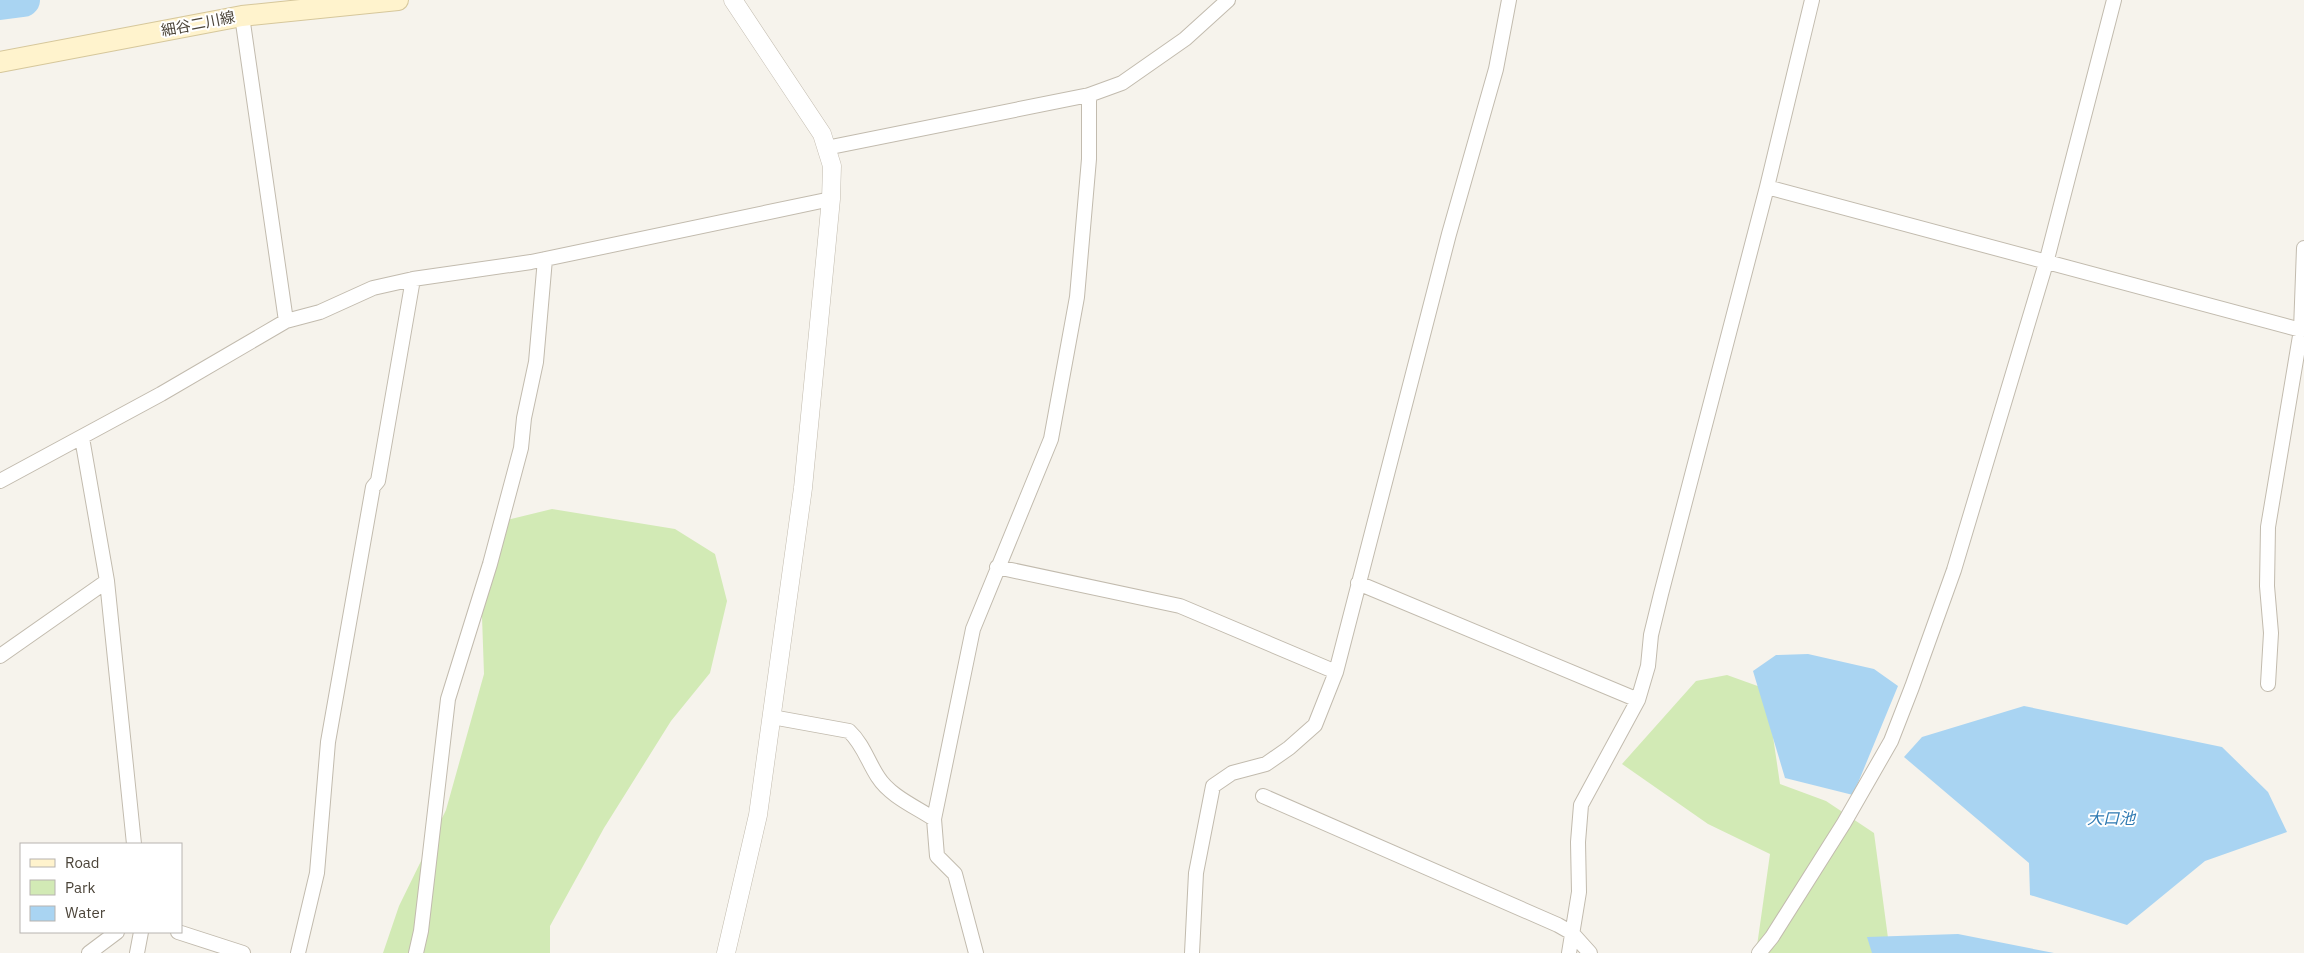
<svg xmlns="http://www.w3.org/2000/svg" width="2304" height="953" viewBox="0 0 2304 953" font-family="'IBM Plex Sans','Noto Sans JP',sans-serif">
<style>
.green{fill:#d2eab5}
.water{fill:#a9d4f2}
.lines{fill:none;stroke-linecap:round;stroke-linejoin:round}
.river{stroke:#a9d4f2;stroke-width:34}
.minor-casing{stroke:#c2bbae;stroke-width:16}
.tertiary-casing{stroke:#c2bbae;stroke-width:19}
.secondary-casing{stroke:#d6c79b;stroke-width:22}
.minor{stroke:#fff;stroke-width:14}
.tertiary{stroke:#fff;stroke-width:18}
.secondary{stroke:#fff3cd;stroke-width:20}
.labels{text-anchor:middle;stroke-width:4;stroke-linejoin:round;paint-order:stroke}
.street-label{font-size:15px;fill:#4b4439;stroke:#fff}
.water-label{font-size:16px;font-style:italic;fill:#2e7ab2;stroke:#fff}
</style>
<rect width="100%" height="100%" fill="#f6f3ec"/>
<!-- green -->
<path class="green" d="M552,509L675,529L715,554L727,601L710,673L671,721L604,828L550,926V953H383L399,906L446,810L484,674L481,588L503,521Z
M1727,675L1766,689L1780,784L1826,801L1874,833L1890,953H1756L1770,854L1708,824L1622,764L1696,681Z"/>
<!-- water -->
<path class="water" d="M1808,654L1874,669L1898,686L1853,795L1785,778L1753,671L1776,655Z
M2024,706L2222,747L2268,792L2287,832L2205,861L2127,925L2030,895L2029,863L1904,757L1922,737Z
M1958,934L2054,953H1872L1867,937Z"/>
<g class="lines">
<!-- river -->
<path class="river" d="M0,3L23,0"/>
<!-- minor casing -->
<g class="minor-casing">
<path id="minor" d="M242,16L286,321
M826,148L1089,95L1122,83L1185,39L1228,0
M1767,187L2301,330
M82,438L107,581L134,844
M0,481L161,394L286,321L320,312L373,288L413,279L531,262L831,199
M997,567L1180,606L1336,672
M1358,583L1638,700
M0,656L107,581
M2268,684L2271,633L2267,586L2268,527L2301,330L2304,248
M772,717L849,731C863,744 868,762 878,777C890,796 916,807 934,819
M1263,796L1558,925L1572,933L1590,953
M178,932L243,953
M89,953L117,932
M137,953L141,932
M298,953L317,873L328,742L373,487L378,481L413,279
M416,953L421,931L448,699L490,564L521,448L524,418L536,362L545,259
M976,953L955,874L937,856L934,819L973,629L1051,439L1077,297L1089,159V95
M1192,953L1196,873L1213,786L1232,773L1266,764L1289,748L1315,725L1336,672L1449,234L1496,69L1509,0
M1569,953L1579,892L1578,842L1581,805L1638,700L1648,666L1651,635L1661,594L1767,187L1812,0
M1759,953L1772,937L1844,823L1891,741L1912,687L1954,570L2046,263L2114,0"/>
</g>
<!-- tertiary casing -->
<g class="tertiary-casing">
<path id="tertiary" d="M726,953L758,815L803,488L831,199L832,166L822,134L733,0"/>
</g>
<!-- secondary casing -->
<g class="secondary-casing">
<path id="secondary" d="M0,62L242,16L398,0"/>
</g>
<!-- minor -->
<use href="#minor" class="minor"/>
<!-- tertiary -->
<use href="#tertiary" class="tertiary"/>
<!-- secondary -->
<use href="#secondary" class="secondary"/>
</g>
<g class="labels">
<!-- street labels -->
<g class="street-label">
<text transform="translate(198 24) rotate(-11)" y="5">細谷二川線</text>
</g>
<!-- water labels -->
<g class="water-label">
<text x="2111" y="824">大口池</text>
</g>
</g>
<!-- legend -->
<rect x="20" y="843" width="162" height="90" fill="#ffffff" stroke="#b7b4b0"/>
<rect x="30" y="859" width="25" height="8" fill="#fff3cd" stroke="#b7b4b0"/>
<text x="65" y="868" font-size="15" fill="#4b4439">Road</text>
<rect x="30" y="880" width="25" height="15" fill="#d2eab5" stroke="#b7b4b0"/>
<text x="65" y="893" font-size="15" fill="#4b4439">Park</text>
<rect x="30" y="906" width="25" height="15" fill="#a9d4f2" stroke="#b7b4b0"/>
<text x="65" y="918" font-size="15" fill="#4b4439">Water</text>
</svg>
